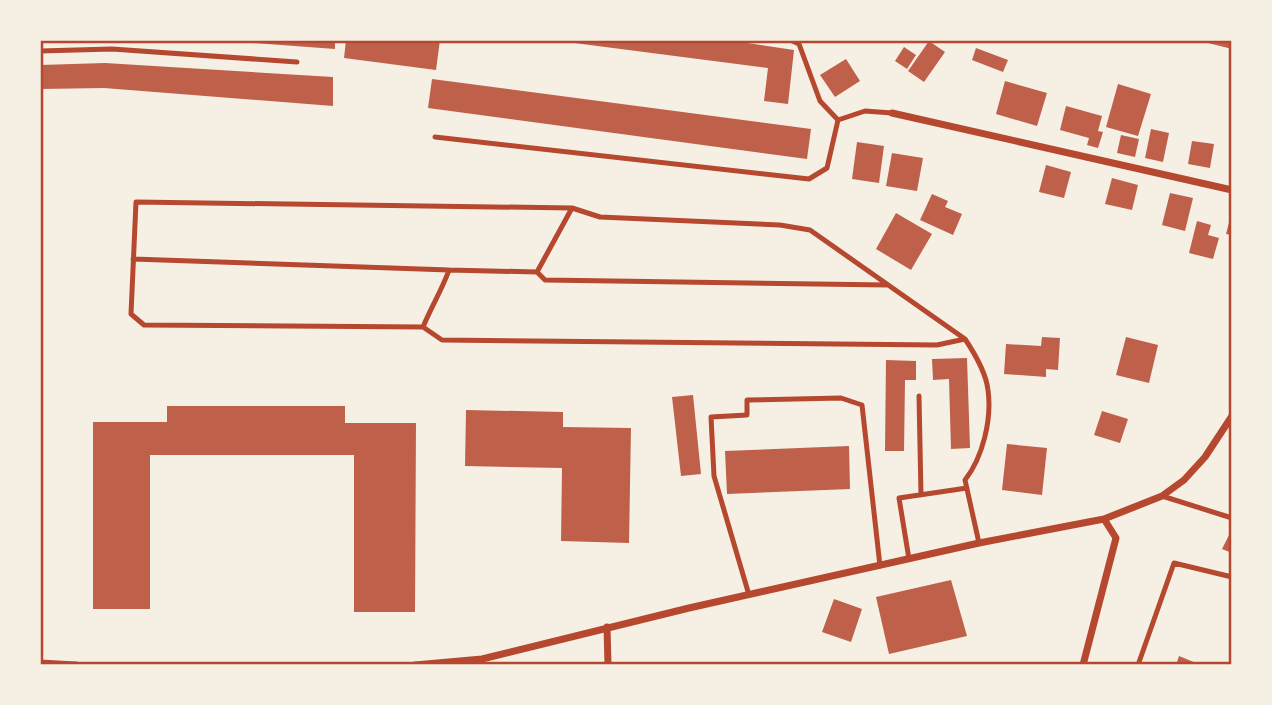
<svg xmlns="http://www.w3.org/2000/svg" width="1272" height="705" viewBox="0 0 1272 705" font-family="'Alegreya Sans',sans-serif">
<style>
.building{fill:#bf614a}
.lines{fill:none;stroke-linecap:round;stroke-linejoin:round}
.service{stroke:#b5482f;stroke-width:5}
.minor{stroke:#b5482f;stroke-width:7}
.neatline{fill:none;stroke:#b5482f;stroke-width:2.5}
</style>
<rect width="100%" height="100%" fill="#f6efe4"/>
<!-- building -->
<path class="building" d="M239,40H335V49L239,42Z
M346,40H440L436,70L344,58Z
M551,40H728L794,50L788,104L764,101L768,68Z
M1200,40H1232V49L1200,41Z
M929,41L945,52L924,82L908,71Z
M904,47L916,55L907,69L895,61Z
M976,48L1008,60L1003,72L972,60Z
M846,59L860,81L835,97L820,75Z
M105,63L333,77V106L104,88L40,89V65Z
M432,79L811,129L807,159L428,108Z
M1005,81L1047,93L1037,126L996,114Z
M1118,84L1151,94L1138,136L1106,127Z
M1066,106L1102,116L1098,131L1103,132L1098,148L1087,145L1089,138L1060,130Z
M1151,129L1169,133L1163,162L1145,158Z
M1121,135L1139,139L1135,157L1117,153Z
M1192,141L1214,144L1210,168L1188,164Z
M857,142L884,146L879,183L852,179Z
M892,153L923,158L917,191L886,186Z
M40,164H43V193H40Z
M1046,165L1071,172L1064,198L1039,192Z
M1112,178L1138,185L1132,210L1105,204Z
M1170,193L1193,198L1185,231L1162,225Z
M932,194L948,201L945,207L962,214L953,235L920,220Z
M896,213L932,234L911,270L876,249Z
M1231,215H1232V235L1226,234Z
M1197,221L1211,225L1208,235L1219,238L1213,259L1189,253Z
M1042,337L1060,338L1058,370L1046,369V377L1004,374L1006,344L1041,346Z
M1126,337L1158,345L1149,383L1116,375Z
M967,358L970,448L951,449L949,379L933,380L932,359Z
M886,360L916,361V380H905L904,451H885Z
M693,395L701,474L681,476L672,397Z
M167,406H345V423H416L415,612H354V455H150V609H93V422H167Z
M466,410L563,412V427L631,428L629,543L561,541L562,468L465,466Z
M1102,411L1128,419L1120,443L1094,435Z
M1007,444L1047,448L1042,495L1002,490Z
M849,446L850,489L727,494L725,451Z
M1232,529V553L1222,549Z
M951,580L967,636L889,654L876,597Z
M834,599L862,609L851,642L822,632Z
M1179,656L1201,665H1176Z"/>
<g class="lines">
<!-- service -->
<path class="service" d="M790,40L799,44L820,101L838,120
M40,51L112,49L297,62
M435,137L809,179L827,168L838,120L865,111L892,113
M133,259L449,270
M537,272L545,280L888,285
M423,327C431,307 442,290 449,270L537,272L572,208
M965,339L937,345L442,340L423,327L144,325L131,314L136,202L572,208L600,217L780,225L810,230L965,339C975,354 986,372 988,390C992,419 983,457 965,480L979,543
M919,396L921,495
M1162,496L1232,518
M909,559L899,498L967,488
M749,595L714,476L711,417L747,415V400L841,398L862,405L880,566
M1138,665L1174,563L1232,577"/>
<!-- minor -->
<path class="minor" d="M892,113L1232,190
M607,627L608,665
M40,663L76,665
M415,665L482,659L689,608L979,543L1104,519L1162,496L1184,480L1205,457L1232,416
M1083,665L1116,538L1104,519"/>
</g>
<!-- border -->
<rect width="1272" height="705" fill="none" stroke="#f6efe4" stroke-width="84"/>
<rect x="42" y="42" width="1188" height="621" class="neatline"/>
</svg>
